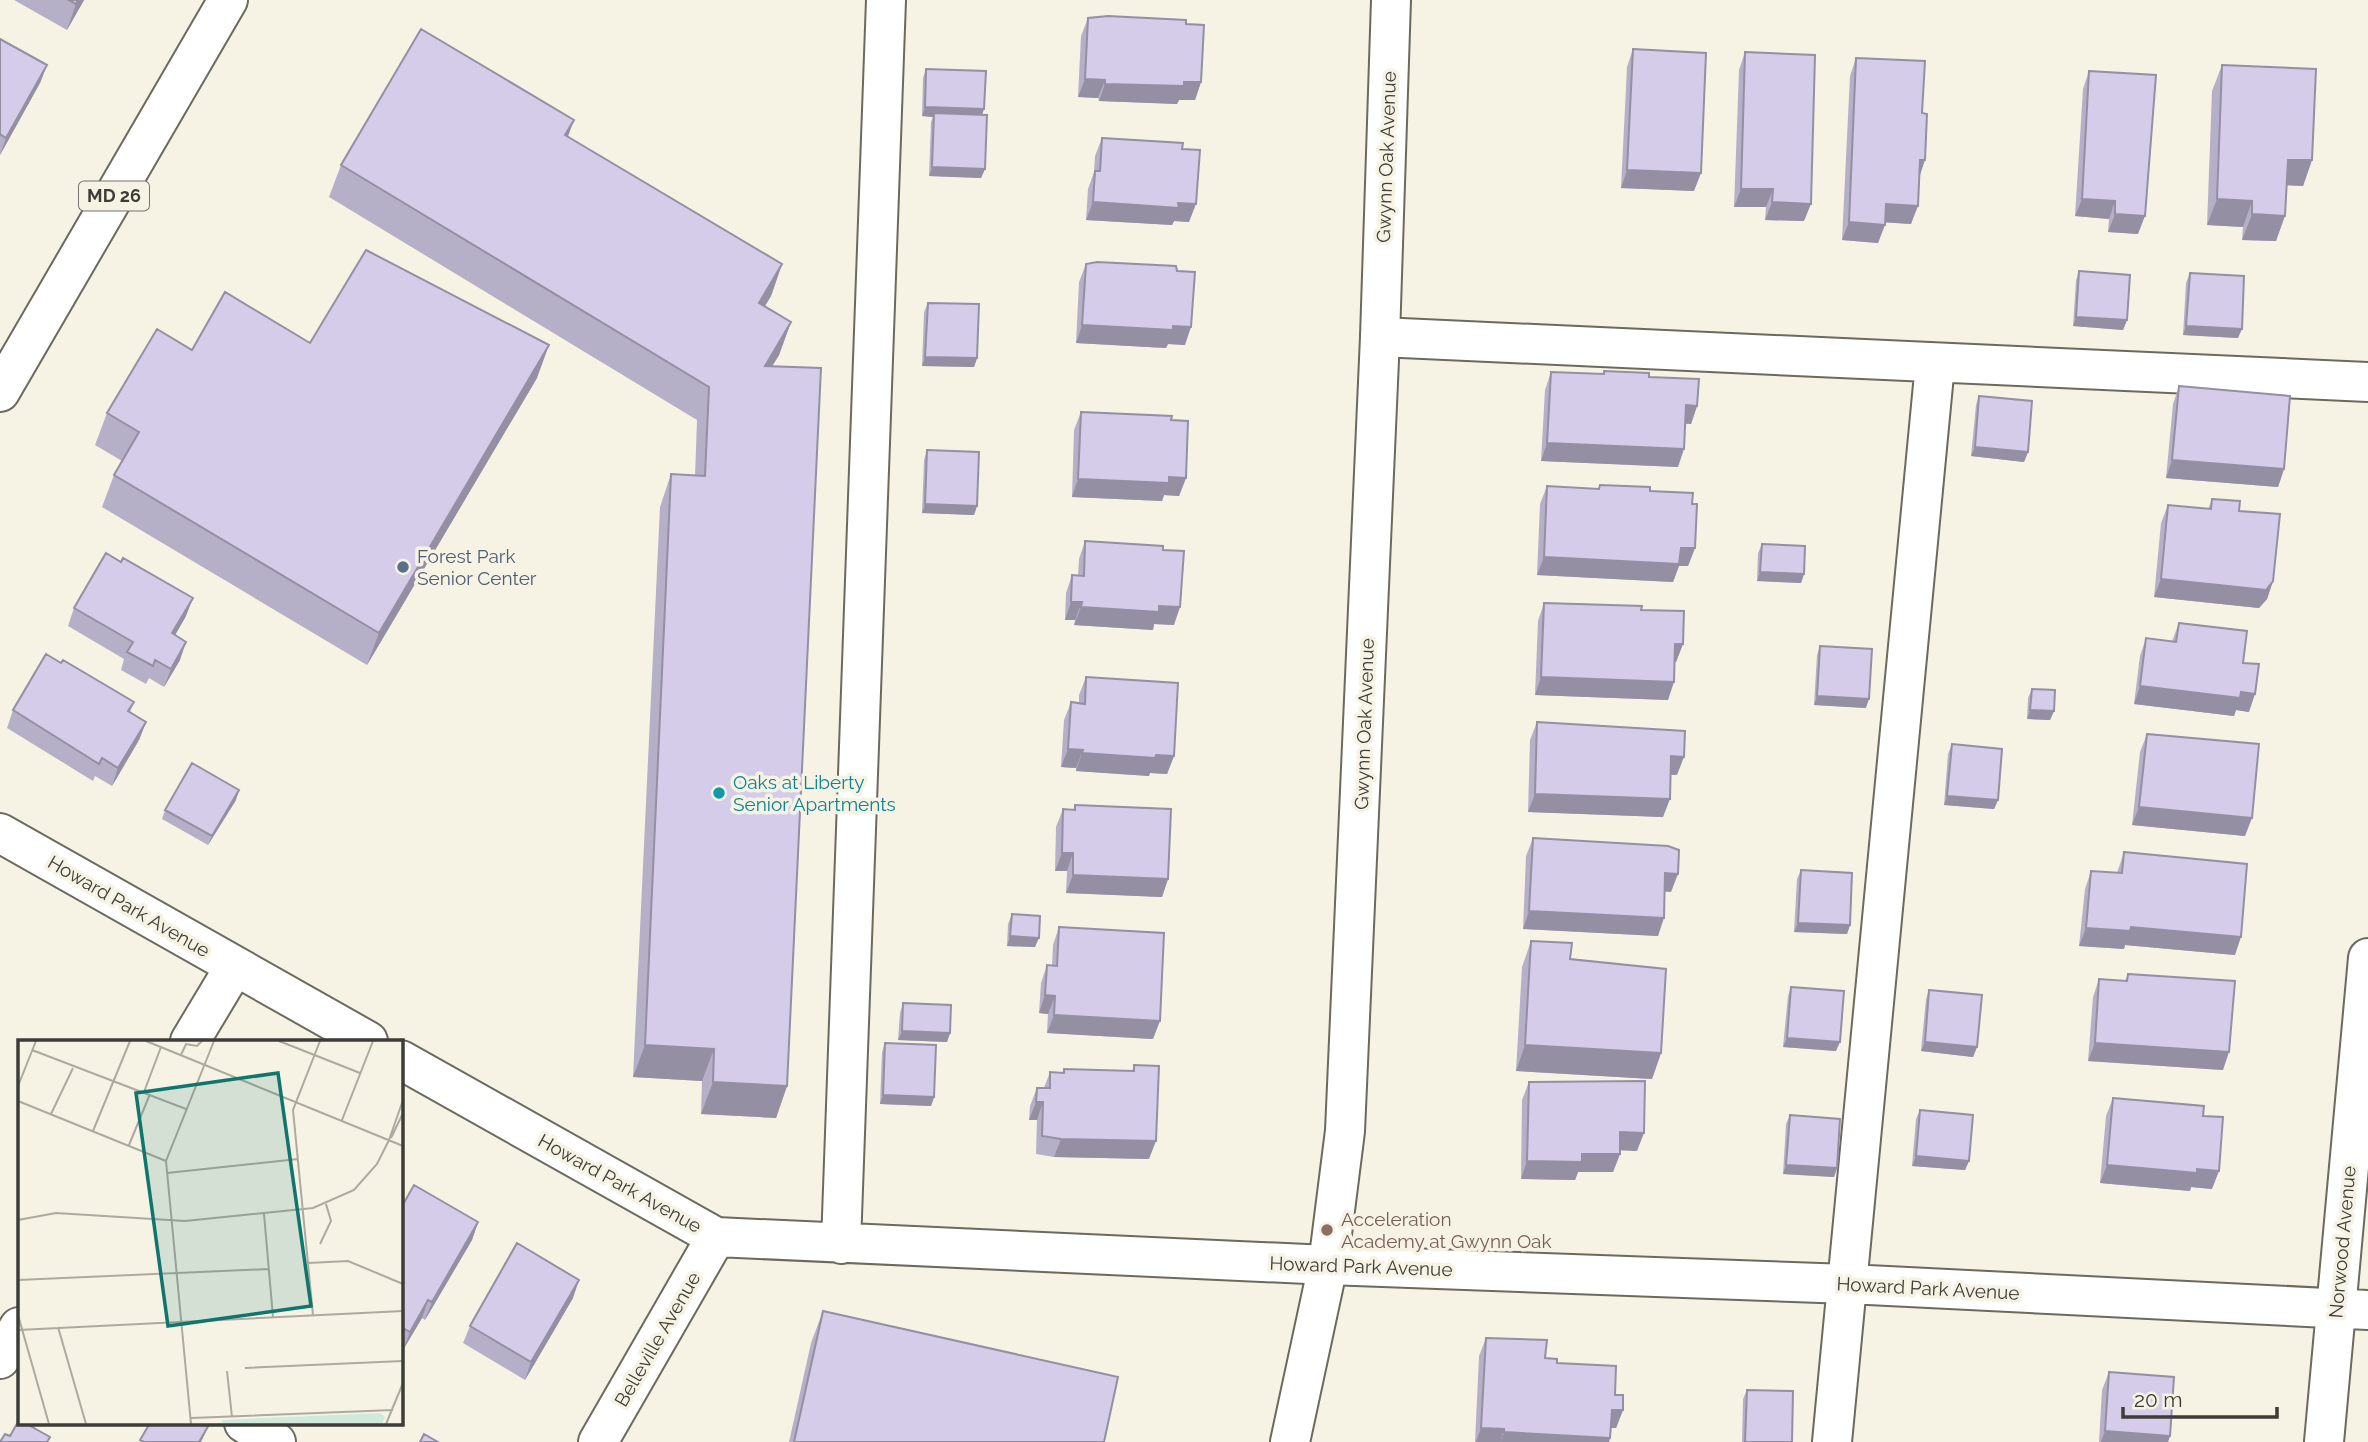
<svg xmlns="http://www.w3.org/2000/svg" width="2368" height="1442" viewBox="0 0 2368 1442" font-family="Raleway,sans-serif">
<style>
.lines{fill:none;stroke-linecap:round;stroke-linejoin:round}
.minor-casing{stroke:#6c695d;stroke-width:42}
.major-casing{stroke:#6c695d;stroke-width:42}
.minor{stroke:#fff;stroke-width:38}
.major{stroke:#fff;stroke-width:38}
.wall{fill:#b6afc8}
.shaded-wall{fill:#948fa3}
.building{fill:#d4cce9;stroke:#948fa3;stroke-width:2}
.service-dot{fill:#5c6f8a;stroke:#f6f3e5;stroke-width:2.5}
.culture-dot{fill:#0f9aa8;stroke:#f6f3e5;stroke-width:2.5}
.education-dot{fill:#8d6e63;stroke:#f6f3e5;stroke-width:2.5}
.labels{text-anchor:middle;stroke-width:7;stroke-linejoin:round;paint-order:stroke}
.shield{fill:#f6f3e5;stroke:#75736b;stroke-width:2}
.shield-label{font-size:18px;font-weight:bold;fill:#3e3c37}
.street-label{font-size:19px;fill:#3e3c37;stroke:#f6f3e5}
.service-label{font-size:19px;fill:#4e5e75;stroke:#f6f3e5;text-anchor:start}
.culture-label{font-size:19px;fill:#0d838f;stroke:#f6f3e5;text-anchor:start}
.education-label{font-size:19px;fill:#785e54;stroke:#f6f3e5;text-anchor:start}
.inset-road{fill:none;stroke:#acaa9f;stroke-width:2}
.view{fill:#0f766e;fill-opacity:0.15;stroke:#0f766e;stroke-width:3.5}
.inset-edge{fill:none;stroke:#3e3c37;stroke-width:3.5}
</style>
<rect width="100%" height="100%" fill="#f6f3e5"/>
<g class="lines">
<!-- minor casing -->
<g class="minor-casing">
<path id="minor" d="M1380,337L2368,382
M0,833L368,1041
M190,1041L235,966
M401,1060L716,1237L1328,1265L1848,1284L2368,1310
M841,1244L886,0
M0,1359L19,1327
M244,1423L276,1442
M598,1442L716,1237
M1832,1442L1935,364
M2324,1442L2368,958"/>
</g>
<!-- major casing -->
<g class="major-casing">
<path id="major" d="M0,392L228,0
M1290,1442L1328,1265L1345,1131L1380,337L1391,0"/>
</g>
<!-- minor -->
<use href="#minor" class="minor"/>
<!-- major -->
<use href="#major" class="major"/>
</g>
<!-- wall -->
<path class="wall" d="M14,0H84L67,30Z
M1088,18L1186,24L1201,82L1195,100H1179L1177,104L1099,101L1098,98L1078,97L1081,36Z
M0,39L47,65L40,83L0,155Z
M1633,49L1694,191L1621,188L1627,67Z
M1745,52L1804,221L1765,220L1766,207H1734L1739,70Z
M1856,58L1922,113L1919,176L1911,224L1885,222L1878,243L1842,240L1850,76Z
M2222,65L2312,160L2303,186L2287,185L2276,241L2242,240L2243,227L2207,225L2212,91Z
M926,69L982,115L985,169L981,178L929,176L931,122L933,117L922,116L923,78Z
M2089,71L2138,234L2108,232L2109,219L2075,216L2083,89Z
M568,137L782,264L771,296L765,306L791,322L779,355L772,366L787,1086L776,1118L701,1114L702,1081L633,1077L660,507L671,474L695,476L697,420L329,197L341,165Z
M1102,138L1182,149L1189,222L1174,221L1172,225L1086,220L1088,189L1094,172L1095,156Z
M1086,264L1177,271L1185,345L1168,344L1166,348L1076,343L1079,282Z
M2079,271L2127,320L2123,330L2073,326L2076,280Z
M2190,273L2238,338L2183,335L2186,283Z
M928,303L977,358L974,367L922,366L924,312Z
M192,350L537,378L367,665L102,507L114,475L122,461L95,445L107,413Z
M1604,371L1649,377L1697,406L1691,424H1685L1678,467L1541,461L1545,390L1551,372L1602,374Z
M2179,386L2284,469L2278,487L2166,478L2173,404Z
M1979,396L2028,452L2024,462L1971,456L1976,405Z
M1081,412L1171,420L1186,478L1179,496L1164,495L1162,501L1072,497L1074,430Z
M927,450L977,506L974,515L922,513L924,460Z
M1600,485L1650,491L1692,504L1695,548L1688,566H1679L1673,582L1537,575L1540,504L1547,486L1598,489Z
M2212,499L2273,581L2267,599L2259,608L2154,597L2161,523L2168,505L2208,509Z
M1085,541L1163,550L1174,625L1154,624L1153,630L1074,625L1075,620H1065L1066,593L1072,575L1078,576L1079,559Z
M1762,544L1804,574L1801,583L1757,581L1758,553Z
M1544,603L1641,610L1683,644L1676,662H1675L1668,700L1535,695L1538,621Z
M74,608L186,616L175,635L180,660L164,687L149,678L146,684L121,670L124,659L68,626Z
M2179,623L2243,663L2249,712L2236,710L2234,716L2134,704L2140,656L2146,638L2172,641Z
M1820,646L1866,708L1814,705L1817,655Z
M61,663L134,702L130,712L146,722L139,740L112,786L95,776L93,781L7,728L13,710Z
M1086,677L1174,756L1167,774L1150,773L1149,776L1076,771V768L1061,767L1064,720L1071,702L1079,703V695Z
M2032,689L2054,711L2050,720L2027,719L2028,698Z
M1537,722L1677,775H1671L1663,817L1528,812L1530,740Z
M2147,734L2245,836L2132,825L2140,752Z
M1952,744L1998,800L1994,809L1944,805L1948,754Z
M236,800L208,845L162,819L165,810Z
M1075,805L1168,879L1162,897L1066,893L1067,871H1055L1056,827L1063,809L1073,810Z
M1533,838L1671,892L1665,891L1658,936L1523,929L1526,856Z
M2124,852L2235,955L2125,945L2124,949L2079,946L2085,889L2091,871L2117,873Z
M1801,870L1850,925L1847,934L1794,932L1797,879Z
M1012,914L1035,947L1007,946L1008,924Z
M1059,927L1153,1039L1047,1033L1048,1014L1039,1013L1041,983L1047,965L1052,966L1053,945Z
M1531,941L1570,959L1661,1053L1652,1079L1516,1071L1522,967Z
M2128,974L2223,1070L2088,1061L2093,997L2099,979L2125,981Z
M1791,987L1836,1051L1783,1047L1788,996Z
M1929,990L1977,1047L1973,1057L1921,1051L1926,999Z
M903,1003L950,1033L947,1042L898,1040L900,1013Z
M885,1043L934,1097L931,1106L880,1104L882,1052Z
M1134,1065L1149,1159L1054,1157L1036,1154L1037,1120H1029L1030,1106L1037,1088H1044L1050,1072L1062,1073L1064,1069L1132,1071Z
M1529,1082L1637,1151L1620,1150V1154L1613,1172H1578L1575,1180L1521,1179L1522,1100Z
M2113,1098L2203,1116L2212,1189L2191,1187L2190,1191L2100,1183L2106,1116Z
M1920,1110L1969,1161L1965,1170L1912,1166L1916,1119Z
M1790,1115L1837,1168L1834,1177L1783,1174L1786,1124Z
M401,1208L478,1222L472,1240L425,1320L422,1318L403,1350L401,1348Z
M573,1298L525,1380L463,1343L470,1326Z
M823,1311L1104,1442H789L811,1343Z
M1486,1338L1557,1363L1615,1395L1623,1410L1616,1428H1611L1609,1442H1475L1479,1356Z
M2109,1372L2170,1436L2168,1442H2099L2102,1390Z
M1747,1390L1792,1442H1742L1743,1399Z"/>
<!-- shaded-wall -->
<path class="shaded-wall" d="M78,0H84L67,30L76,4Z
M47,65L40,83L0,155L6,138Z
M1085,79L1105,80L1098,98L1078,97Z
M1184,82H1201L1195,100H1179L1177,104L1099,101L1105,84Z
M925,107L984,109L981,119L934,113L933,117L922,116Z
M574,120L562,153L565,135Z
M1920,160H1925L1919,178Z
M2288,160H2312L2303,186L2279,185Z
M932,167L985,169L981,178L929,176Z
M1627,170L1701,173L1694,191L1621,188Z
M1741,189H1773L1766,207H1734Z
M2082,199L2115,201L2109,219L2075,216Z
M2217,199L2252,201L2243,227L2207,225Z
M1093,202L1178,203L1196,204L1189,222L1174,221L1172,225L1086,220Z
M1772,202L1811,204L1804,221L1765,220Z
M1886,204L1918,206L1911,224L1879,222Z
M2115,214L2145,216L2138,234L2108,232Z
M2252,214L2285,216L2276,241L2242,240Z
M1849,222L1885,225L1878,243L1842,240Z
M782,264L771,296L747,335L759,303Z
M2076,317L2127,320L2123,330L2073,326Z
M791,322L779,355L753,398L765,366Z
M1082,325L1173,326L1191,327L1185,345L1168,344L1166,348L1076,343Z
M2186,326L2242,329L2238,338L2183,335Z
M549,345L537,378L367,665L379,633Z
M925,357L977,358L974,367L922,366Z
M1686,405L1697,406L1691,424L1680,423Z
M1547,443L1684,449L1678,467L1541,461Z
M1975,447L2028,452L2024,462L1971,456Z
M2172,460L2284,469L2278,487L2166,478Z
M1169,477L1186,478L1179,496L1164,495L1162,501L1072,497L1078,479Z
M925,504L977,506L974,515L922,513Z
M1681,548H1695L1688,566H1679L1673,582L1537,575L1544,557Z
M1760,572L1804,574L1801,583L1757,581Z
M2161,579L2273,581L2267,599L2259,608L2154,597Z
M193,598L186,616L166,651L172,633Z
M1071,602H1082L1075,620H1065Z
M1159,606L1180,607L1174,625L1154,624L1153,630L1074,625L1081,607Z
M186,642L180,660L164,687L171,669Z
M1675,644H1683L1676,662H1669Z
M1541,677L1674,682L1668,700L1535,695Z
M2140,686L2241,692L2255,694L2249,712L2236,710L2234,716L2134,704Z
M1817,696L1869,699L1866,708L1814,705Z
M2030,710L2054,711L2050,720L2027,719Z
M146,722L139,740L112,786L118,768Z
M1068,749L1083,750L1076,768L1061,767Z
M1082,753L1156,755L1174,756L1167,774L1150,773L1149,776L1076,771Z
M1671,756L1684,757L1677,775L1665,774Z
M239,790L236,800L208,845L212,836Z
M1535,794L1670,799L1663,817L1528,812Z
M1947,796L1998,800L1994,809L1944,805Z
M2139,807L2252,818L2245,836L2132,825Z
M1062,853H1073L1067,871H1055Z
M1665,873L1678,874L1671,892L1659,891Z
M1073,875L1168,879L1162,897L1066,893Z
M1529,911L1664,918L1658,936L1523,929Z
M1798,923L1850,925L1847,934L1794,932Z
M2131,927L2241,937L2235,955L2125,945L2124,949L2079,946L2086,928Z
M1010,936L1039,938L1035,947L1007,946Z
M1045,995L1055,996L1048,1014L1039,1013Z
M1054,1015L1160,1021L1153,1039L1047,1033Z
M902,1031L950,1033L947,1042L898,1040Z
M1787,1038L1840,1042L1836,1051L1783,1047Z
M1925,1042L1977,1047L1973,1057L1921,1051Z
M2095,1043L2229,1052L2223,1070L2088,1061Z
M645,1045L714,1049L702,1081L633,1077Z
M1525,1045L1661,1053L1652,1079L1516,1071Z
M713,1082L787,1086L776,1118L701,1114Z
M883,1095L934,1097L931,1106L880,1104Z
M1036,1102H1043L1037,1120H1029Z
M1620,1132L1644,1133L1637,1151L1614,1150Z
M1061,1139L1156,1141L1149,1159L1054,1157Z
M1582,1154H1620L1613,1172H1578L1575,1180L1521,1179L1527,1161Z
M1916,1156L1969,1161L1965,1170L1912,1166Z
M1786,1165L1837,1168L1834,1177L1783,1174Z
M2107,1165L2197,1169L2219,1171L2212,1189L2191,1187L2190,1191L2100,1183Z
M478,1222L472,1240L425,1320L432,1302Z
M579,1280L573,1298L525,1380L531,1362Z
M428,1300L422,1318L403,1350L410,1332Z
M1612,1410H1623L1616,1428H1605Z
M210,1423L201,1442H199Z
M1481,1428L1504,1429L1500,1442H1476Z
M2105,1431L2170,1436L2168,1442H2101Z
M1504,1432L1610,1438L1609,1442H1500Z"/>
<!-- building -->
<path class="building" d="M69,0H78L76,4Z
M1108,16L1186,20V24L1204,25L1201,82H1184V86L1105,84V80L1085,79L1088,18Z
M421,29L574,120L565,135L782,264L759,303L791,322L765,366L821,368L787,1086L713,1082L714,1049L645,1045L671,474L705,476L709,387L341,165Z
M0,39L47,65L6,138L0,134Z
M1633,49L1706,53L1701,173L1627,170Z
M1745,52L1815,55L1811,204L1772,202L1773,189H1741Z
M1856,58L1925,61L1922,113L1927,114L1925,160H1920L1918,206L1886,204L1885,225L1849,222Z
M2222,65L2316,69L2312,160H2288L2285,216L2252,214V201L2217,199Z
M926,69L986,71L984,109L925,107Z
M2089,71L2156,75L2145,216L2115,214V201L2082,199Z
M934,113L987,115L985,169L932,167Z
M1102,138L1183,143L1182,149L1200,150L1196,204L1178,203L1179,208L1093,202L1095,171H1100Z
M366,250L549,345L379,633L114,475L139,432L107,413L157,329L192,350L225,292L310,343Z
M1097,262L1176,266L1177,271L1195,272L1191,327L1173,326V330L1082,325L1086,264Z
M2079,271L2130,275L2127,320L2076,317Z
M2190,273L2244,276L2242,329L2186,326Z
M928,303L979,304L977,358L925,357Z
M1604,371L1649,373V377L1699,379L1697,406L1686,405L1684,449L1547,443L1551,372L1604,374Z
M2179,386L2290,396L2284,469L2172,460Z
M1979,396L2032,401L2028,452L1975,447Z
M1081,412L1172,416L1171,420L1188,421L1186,478L1169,477V483L1078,479Z
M927,450L979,452L977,506L925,504Z
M1600,485L1650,487V491L1693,493L1692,504H1697L1695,548H1681L1679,564L1544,557L1547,486L1599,489Z
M2212,499L2240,501L2239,511L2280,514L2273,581L2266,590L2161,579L2168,505L2211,509Z
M1085,541L1163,546V550L1184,551L1180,607L1159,606V612L1081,607L1082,602H1071L1072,575L1084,576Z
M1762,544L1805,546L1804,574L1760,572Z
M106,553L121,562L123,558L193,598L172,633L186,642L171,669L155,660L153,666L127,652L133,642L74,608Z
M1544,603L1642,606L1641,610L1684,611L1683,644H1675L1674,682L1541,677Z
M2179,623L2247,631L2243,663L2259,664L2255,694L2241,692L2240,698L2140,686L2146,638L2176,642Z
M1820,646L1872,649L1869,699L1817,696Z
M46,654L61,663L63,660L134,702L128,711L146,722L118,768L102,758L99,764L13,710Z
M1086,677L1178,683L1174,756L1156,755L1155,758L1082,753L1083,750L1068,749L1071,702L1085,704Z
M2032,689L2055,690L2054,711L2030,710Z
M1537,722L1685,731L1684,757L1671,756L1670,799L1535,794Z
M2147,734L2259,744L2252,818L2139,807Z
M1952,744L2002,749L1998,800L1947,796Z
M192,763L239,790L212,836L165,810Z
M1075,805L1171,809L1168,879L1073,875V853H1062L1063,809L1075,810Z
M1533,838L1668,846L1679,850L1678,874L1665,873L1664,918L1529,911Z
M2124,852L2247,864L2241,937L2131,927L2130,931L2086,928L2091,871L2122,873Z
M1801,870L1852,873L1850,925L1798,923Z
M1012,914L1040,916L1039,938L1010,936Z
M1059,927L1164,933L1160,1021L1054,1015L1055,996L1045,995L1047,965L1057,966Z
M1531,941L1572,943L1570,959L1666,969L1661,1053L1525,1045Z
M2128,974L2235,981L2229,1052L2095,1043L2099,979L2127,981Z
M1791,987L1844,991L1840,1042L1787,1038Z
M1929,990L1982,995L1977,1047L1925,1042Z
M903,1003L951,1005L950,1033L902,1031Z
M885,1043L936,1045L934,1097L883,1095Z
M1134,1065L1159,1066L1156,1141L1061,1139L1042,1136L1043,1102H1036L1037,1088H1050V1072L1064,1073V1069L1134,1071Z
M1645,1081L1644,1133L1620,1132V1154H1582V1162L1527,1161L1529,1082Z
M2113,1098L2204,1106L2203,1116L2223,1117L2219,1171L2197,1169V1173L2107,1165Z
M1920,1110L1973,1115L1969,1161L1916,1156Z
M1790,1115L1840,1119L1837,1168L1786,1165Z
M414,1185L478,1222L432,1302L428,1300L410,1332L401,1327V1208Z
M517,1243L579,1280L531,1362L470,1326Z
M823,1311L1118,1377L1104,1442H794Z
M1486,1338L1547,1340L1545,1358L1557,1359V1363L1616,1366L1615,1395H1623V1410H1612L1610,1438L1504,1432V1429L1481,1428Z
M2109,1372L2174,1377L2170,1436L2105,1431Z
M1747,1390L1793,1391L1792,1442H1745Z
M19,1420V1423H25L50,1437L47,1442H0L5,1434L10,1436Z
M150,1423H210L199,1442H144L140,1440Z
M424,1434L438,1442H420Z"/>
<!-- markers -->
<circle class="service-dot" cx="403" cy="567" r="7"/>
<circle class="culture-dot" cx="719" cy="793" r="7"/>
<circle class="education-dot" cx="1327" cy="1230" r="7"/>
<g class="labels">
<!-- shield labels -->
<rect class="shield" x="79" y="181.5" width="70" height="29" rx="5"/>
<g class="shield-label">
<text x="114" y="202">MD 26</text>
</g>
<!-- street labels -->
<g class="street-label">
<text transform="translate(1386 157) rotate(-88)" y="7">Gwynn Oak Avenue</text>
<text transform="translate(1364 724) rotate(-88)" y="7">Gwynn Oak Avenue</text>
<text transform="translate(129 906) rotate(30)" y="7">Howard Park Avenue</text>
<text transform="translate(620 1183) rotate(29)" y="7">Howard Park Avenue</text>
<text transform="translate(2342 1242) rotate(-85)" y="7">Norwood Avenue</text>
<text transform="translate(1361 1266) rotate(2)" y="7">Howard Park Avenue</text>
<text transform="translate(1928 1288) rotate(3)" y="7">Howard Park Avenue</text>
<text transform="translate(657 1339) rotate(-60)" y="7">Belleville Avenue</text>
</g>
<!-- service labels -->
<g class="service-label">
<text x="417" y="563">Forest Park<tspan x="417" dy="22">Senior Center</tspan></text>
</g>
<!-- culture labels -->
<g class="culture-label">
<text x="733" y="789">Oaks at Liberty<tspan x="733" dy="22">Senior Apartments</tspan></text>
</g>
<!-- education labels -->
<g class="education-label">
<text x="1341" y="1226">Acceleration<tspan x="1341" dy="22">Academy at Gwynn Oak</tspan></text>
</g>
</g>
<!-- overview -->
<g transform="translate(18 1040)">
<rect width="385" height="385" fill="#f6f3e5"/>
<path d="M362,373L367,377L364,384H204V380Z" fill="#cfeadb"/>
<path class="inset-road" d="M128,1L385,106M261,1L342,33M14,10L168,69M163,15L168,4L179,6L184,1M0,46L18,1M126,52L143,7M0,61L148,121M33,74L55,28M324,80L355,1M75,91L112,1M373,98L385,73M371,100L385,60M111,105L132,54M149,133L280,119M246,174L255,277M0,180L38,173L167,181L295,168L336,150L359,124L371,100M302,204L313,181L308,164M290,223L330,221L385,244M0,240L251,229M0,275L31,384M295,275L275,70L302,1M40,287L68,384M0,290L385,271M227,328L385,321M209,331L214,377M173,378L375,370M173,384L148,121L196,1M368,384L385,343"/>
<path class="view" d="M260,33L293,266L150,286L118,53Z"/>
<rect width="385" height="385" class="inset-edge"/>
</g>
<!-- scale -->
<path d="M2123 1407v10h154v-10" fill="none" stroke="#3e3c37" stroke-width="3.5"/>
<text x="2134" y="1407" font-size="21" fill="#3e3c37" stroke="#f6f3e5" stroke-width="5" paint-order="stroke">20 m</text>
</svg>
